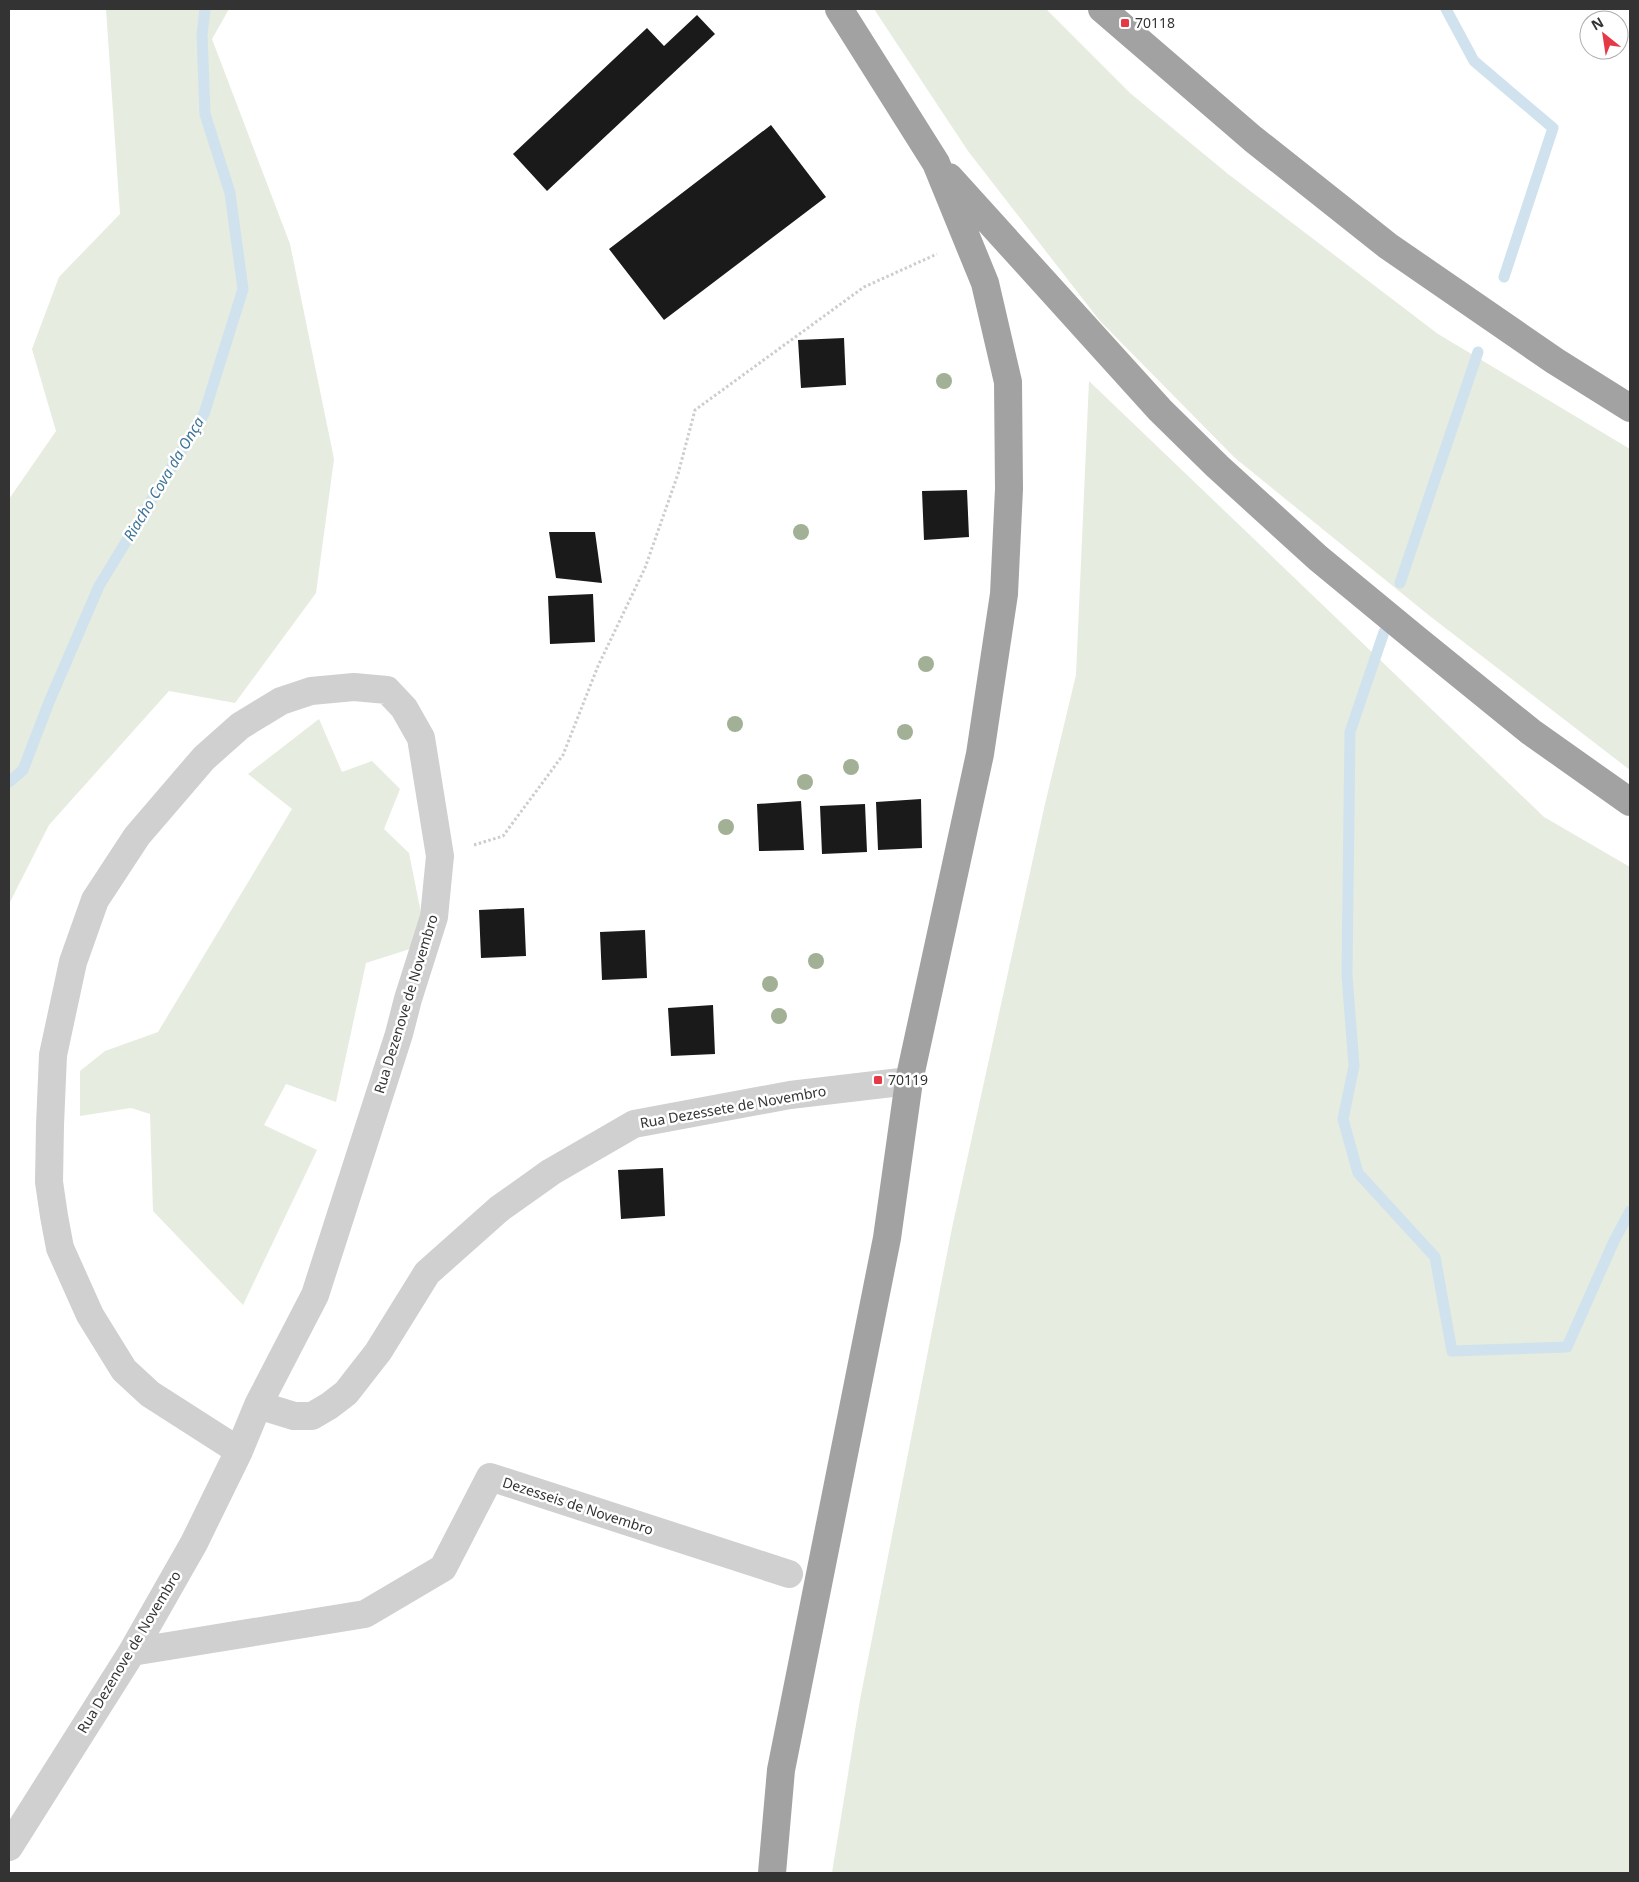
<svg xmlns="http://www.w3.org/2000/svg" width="1639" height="1882" viewBox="0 0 1639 1882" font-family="'Noto Sans',sans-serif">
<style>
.green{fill:#e6ecdf}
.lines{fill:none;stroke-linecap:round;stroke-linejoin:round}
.stream{stroke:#cfe2ee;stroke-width:11}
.building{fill:#1a1a1a}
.path{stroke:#cdcdcd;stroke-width:3;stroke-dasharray:2.5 2.5;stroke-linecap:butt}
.minor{stroke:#d0d0d0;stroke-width:28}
.trunk{stroke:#a2a2a2;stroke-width:28}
.tree{fill:#a2b095}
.poi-dot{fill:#e63946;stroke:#fff;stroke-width:2}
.labels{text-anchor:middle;stroke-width:5;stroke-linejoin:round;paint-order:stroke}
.poi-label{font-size:14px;fill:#333;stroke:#fff;text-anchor:start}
.street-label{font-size:14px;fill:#333;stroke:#fff}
.water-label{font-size:15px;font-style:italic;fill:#3f7597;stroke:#fff}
</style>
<rect width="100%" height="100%" fill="#fff"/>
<!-- green -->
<path class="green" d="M106,9H229L212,39L290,244L334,459L316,593L235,703L169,691L49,825L9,904V499L56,431L32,349L59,277L120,214Z
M874,9H1046L1130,93L1228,174L1438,334L1630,449V770L1431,617L1235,458L1100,321L968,151Z
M1089,381L1544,817L1630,867V1873H832L860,1700L952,1228L1045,804L1076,675Z
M319,719L342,772L372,761L400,789L384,829L409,853L423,923L416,947L366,963L336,1102L286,1084L264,1125L317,1150L243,1305L153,1211L150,1114L131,1108L80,1116V1071L105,1051L158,1032L292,809L248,774Z"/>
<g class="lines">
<!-- stream -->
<path class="stream" d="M1446,9L1474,61L1553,128L1504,277
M1400,583L1478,352
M1384,632L1350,732L1347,975L1354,1066L1343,1119L1358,1173L1435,1257L1452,1351L1567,1347L1614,1241L1630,1211
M9,782L23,770L49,702L99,586L204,414L243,289L230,193L205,114L202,35L205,9"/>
</g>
<!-- building -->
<path class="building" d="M697,15L715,34L547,191L513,154L647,28L664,46Z
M771,125L826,197L664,320L609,249Z
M844,338L846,385L801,388L798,340Z
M967,490L969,537L924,540L922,491Z
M549,532H595L602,583L556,578Z
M593,594L595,642L550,644L548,596Z
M921,799L922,848L878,850L876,802Z
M801,801L804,850L759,851L757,804Z
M865,804L867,852L822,854L820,806Z
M524,908L526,956L481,958L479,910Z
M645,930L647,978L602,980L600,932Z
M713,1005L715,1054L671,1056L668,1008Z
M663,1168L665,1216L621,1219L618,1170Z"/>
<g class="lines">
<!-- path -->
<path class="path" d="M474,845L503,836L563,755L598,666L645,568L678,474L695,410L864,287L937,254"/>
<!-- minor -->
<path class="minor" d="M258,1405L294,1416H312L329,1406L346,1393L378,1352L427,1273L499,1209L551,1172L634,1124L790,1095L909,1081
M132,1652L365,1614L443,1568L490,1477L789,1574
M9,1847L132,1652L194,1543L239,1451L258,1405L315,1295L399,1034L408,999L434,917L440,856L421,738L404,708L387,690L354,687L311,691L281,701L240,726L204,758L137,836L95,900L73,962L53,1055L50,1125L49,1182L54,1216L60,1248L90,1315L124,1370L150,1394L239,1451"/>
<!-- trunk -->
<path class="trunk" d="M1102,9L1253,139L1388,246L1555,361L1630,408
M949,177L1160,410L1217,466L1318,558L1415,638L1531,732L1630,802
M772,1873L781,1770L887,1238L909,1081L980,754L1004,594L1009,489L1008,382L985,283L936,163L839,9"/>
</g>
<!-- trees -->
<g class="tree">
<circle cx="944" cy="381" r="8"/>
<circle cx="801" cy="532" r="8"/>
<circle cx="926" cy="664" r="8"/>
<circle cx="735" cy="724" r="8"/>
<circle cx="905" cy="732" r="8"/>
<circle cx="851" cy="767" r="8"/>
<circle cx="805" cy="782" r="8"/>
<circle cx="726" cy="827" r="8"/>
<circle cx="816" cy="961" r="8"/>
<circle cx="770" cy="984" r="8"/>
<circle cx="779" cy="1016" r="8"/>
</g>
<!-- markers -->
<g class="poi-dot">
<rect x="1120" y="18" width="10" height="10" rx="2.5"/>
<rect x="873" y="1075" width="10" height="10" rx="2.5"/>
</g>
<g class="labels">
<!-- poi labels -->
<g class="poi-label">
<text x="1135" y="28">70118</text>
<text x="888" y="1085">70119</text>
</g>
<!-- street labels -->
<g class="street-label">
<text transform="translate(406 1004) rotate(-73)" y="5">Rua Dezenove de Novembro</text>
<text transform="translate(733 1107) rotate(-10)" y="5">Rua Dezessete de Novembro</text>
<text transform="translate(578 1506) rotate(18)" y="5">Dezesseis de Novembro</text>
<text transform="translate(129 1652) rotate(-59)" y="5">Rua Dezenove de Novembro</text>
</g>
<!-- water labels -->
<g class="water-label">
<text transform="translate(164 479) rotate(-59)" y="5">Riacho Cova da Onça</text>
</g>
</g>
<!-- border -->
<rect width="1639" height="1882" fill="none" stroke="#333333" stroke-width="20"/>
<!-- north arrow -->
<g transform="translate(1604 35) rotate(330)"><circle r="24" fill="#ffffff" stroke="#adadad"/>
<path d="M0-4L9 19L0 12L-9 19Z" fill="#e63946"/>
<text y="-8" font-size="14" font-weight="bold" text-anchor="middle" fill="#333333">N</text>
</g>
</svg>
